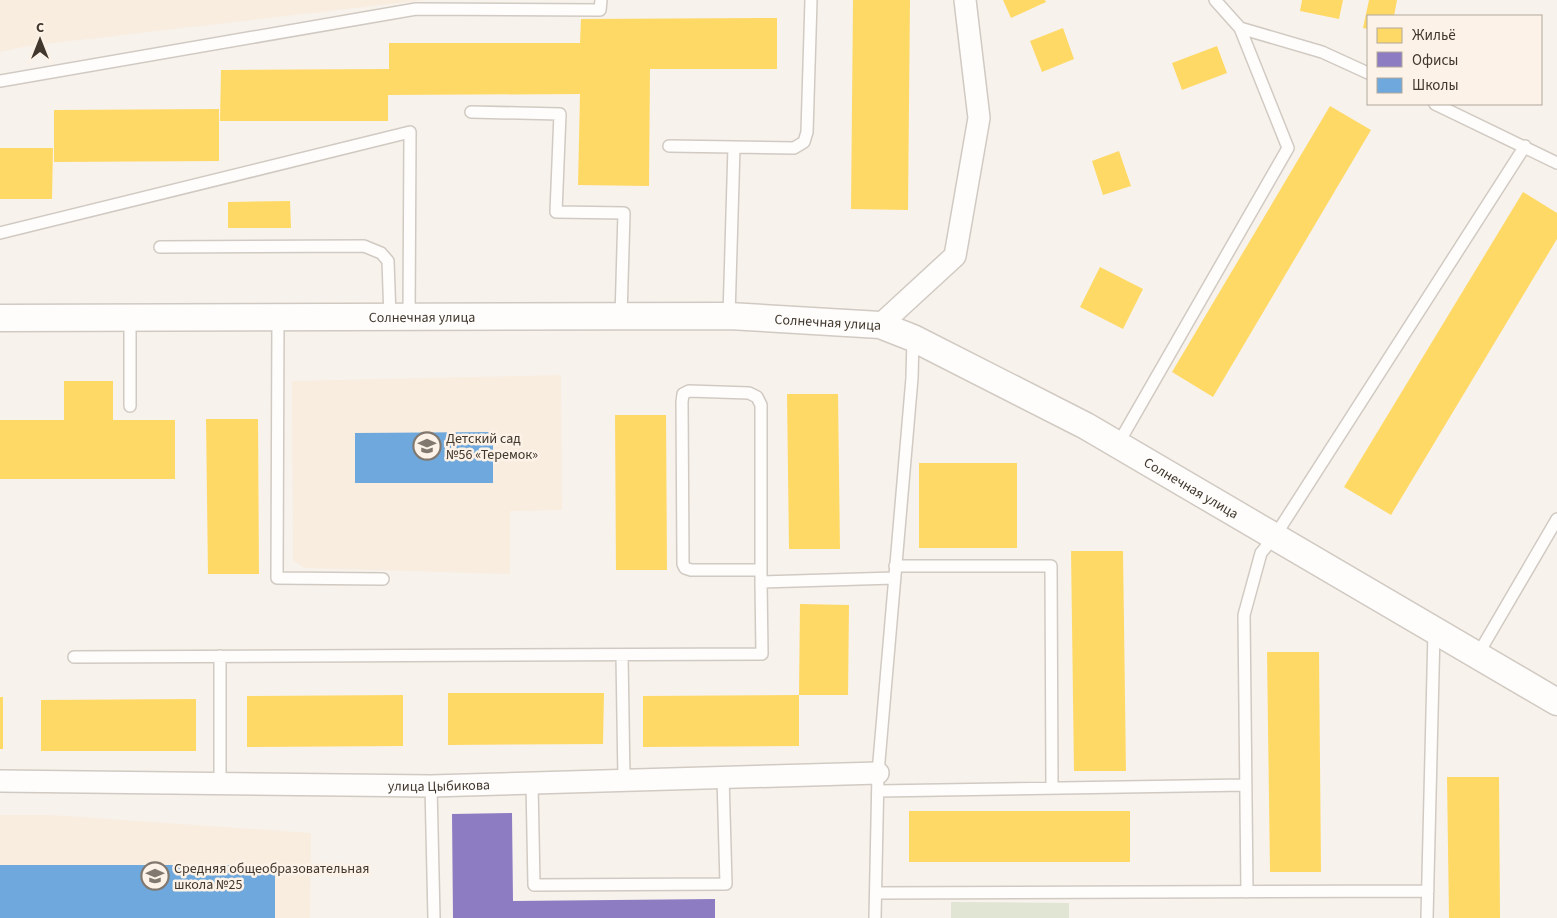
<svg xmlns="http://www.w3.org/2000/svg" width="1557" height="918" viewBox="0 0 1557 918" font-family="'Source Sans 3',sans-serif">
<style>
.built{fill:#f9eddf}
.green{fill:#e0e5d4}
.homes{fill:#ffd966}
.offices{fill:#8e7cc3}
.schools{fill:#6fa8dc}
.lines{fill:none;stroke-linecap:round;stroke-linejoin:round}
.service-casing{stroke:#d1cac2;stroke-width:14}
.minor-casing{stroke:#d1cac2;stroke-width:24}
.tertiary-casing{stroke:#d1cac2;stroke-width:29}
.service{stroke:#fefdfc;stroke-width:11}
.minor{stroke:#fefdfc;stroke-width:21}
.tertiary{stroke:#fefdfc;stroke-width:26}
.labels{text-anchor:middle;stroke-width:5;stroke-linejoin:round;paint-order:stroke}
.street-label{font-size:14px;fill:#41372c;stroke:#fcf2e7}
.poi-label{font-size:14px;fill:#41372c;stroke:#fcf2e7;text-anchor:start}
</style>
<rect width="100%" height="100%" fill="#f7f2ec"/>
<!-- built -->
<path class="built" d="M0,0H424L28,46L0,52Z
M561,375L562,510L510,511V574L304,568L293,560L292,381Z
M0,815H50L311,833L310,918H0Z"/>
<!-- green -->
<path class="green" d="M951,902L1069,903V918H951Z"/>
<!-- homes -->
<path class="homes" d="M853,0H910L908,210L851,209Z
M1003,0H1045L1046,2L1011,18Z
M1302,0H1343L1339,19L1300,11Z
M1369,0H1397L1394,16H1368V29L1363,28Z
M777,18V69H650L649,186L578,185L580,94L388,95V121H220L221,70L389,69V43H580L581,19Z
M1063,28L1074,59L1042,72L1030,41Z
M1217,46L1227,73L1182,90L1172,63Z
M1330,106L1371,130L1213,397L1172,372Z
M219,109V161L54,162V110Z
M0,148H53L52,199H0Z
M1119,151L1131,186L1103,195L1092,161Z
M1523,192L1557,213V239L1391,515L1344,487Z
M290,201L291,228H228V202Z
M1100,267L1143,289L1123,329L1080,307Z
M64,381H113V420H175V479H0V420H64Z
M787,394H838L840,549H789Z
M615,415H666L667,570H616Z
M206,419H258L259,574H208Z
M919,463H1017V548H919Z
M1071,551H1123L1126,771H1074Z
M800,604L849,605L848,695H799Z
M1267,652H1319L1321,872H1270Z
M448,693H604L603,744L448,745Z
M403,695V746L247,747V696Z
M799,695V746L643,747V696Z
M0,697H3V749H0Z
M196,699V751H41V700Z
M1447,777H1499L1500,918H1449Z
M909,811H1130V862H909Z"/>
<!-- offices -->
<path class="offices" d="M512,813L513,901L715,899V918H453L452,814Z"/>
<!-- schools -->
<path class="schools" d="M493,432V483H355V433Z
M0,865H275V918H0Z"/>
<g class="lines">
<!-- service casing -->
<g class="service-casing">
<path id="service" d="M1215,0L1240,28L1322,52L1368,73
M0,81L416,9L600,10L601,0
M1435,104L1557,163
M471,112L560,114L556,212L624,213L621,317
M669,146L734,147L729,316
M734,147L794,148L804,142L807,132L811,0
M0,233L410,132L409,317
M160,247L364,246L381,253L388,261L390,317
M278,317L277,578L383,579
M130,318V406
M1118,444L1288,148L1240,28
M895,566H1051L1052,788
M761,570H691L685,568L683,564L682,402L683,394L689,391L749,393L757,397L761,405V582L894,578
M622,655L624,780
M220,656V783
M1477,656L1557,519
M74,657L762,654L761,582
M532,783L534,885L726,884L723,777
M431,786L434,918
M878,791L1246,785
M1247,892L1244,615L1261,553L1275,536L1525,146
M876,893L1428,891
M875,918L878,773L912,378L913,338
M1427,918L1434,632"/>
</g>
<!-- minor casing -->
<g class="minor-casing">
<g id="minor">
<path d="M880,325L955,256L979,118L965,0"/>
<path id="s1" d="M0,781L431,786L878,773"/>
</g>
</g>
<!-- tertiary casing -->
<g class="tertiary-casing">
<g id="tertiary">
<path id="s2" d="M0,318L729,316L880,325L913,338L1086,426L1557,702"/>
</g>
</g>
<!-- service -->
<use href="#service" class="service"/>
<!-- minor -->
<use href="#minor" class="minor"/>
<!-- tertiary -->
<use href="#tertiary" class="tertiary"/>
</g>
<!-- icons -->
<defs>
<g id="school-ring" transform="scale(1.4375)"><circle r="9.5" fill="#fcf2e7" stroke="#81786f" stroke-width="1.5"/><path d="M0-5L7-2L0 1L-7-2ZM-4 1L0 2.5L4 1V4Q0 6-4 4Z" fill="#81786f"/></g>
</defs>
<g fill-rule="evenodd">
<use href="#school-ring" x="427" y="446"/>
<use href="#school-ring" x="155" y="876"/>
</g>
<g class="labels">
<!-- street labels -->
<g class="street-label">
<text dy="5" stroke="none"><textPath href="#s2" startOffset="422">Солнечная улица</textPath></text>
<text dy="5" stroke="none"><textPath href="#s2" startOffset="828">Солнечная улица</textPath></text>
<text dy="5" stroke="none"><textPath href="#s2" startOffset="1232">Солнечная улица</textPath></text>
<text dy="5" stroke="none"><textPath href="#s1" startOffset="439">улица Цыбикова</textPath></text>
</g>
<!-- poi labels -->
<g class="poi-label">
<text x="446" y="443">Детский сад<tspan x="446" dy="16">№56 «Теремок»</tspan></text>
<text x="174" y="873">Средняя общеобразовательная<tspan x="174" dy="16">школа №25</tspan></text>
</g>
</g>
<!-- legend -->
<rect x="1367" y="15" width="175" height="90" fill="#fcf2e7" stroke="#b1a79c"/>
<rect x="1377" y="28" width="25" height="15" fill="#ffd966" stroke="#b1a79c"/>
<text x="1412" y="40" font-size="15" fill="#41372c">Жильё</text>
<rect x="1377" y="52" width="25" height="15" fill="#8e7cc3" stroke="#b1a79c"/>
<text x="1412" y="65" font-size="15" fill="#41372c">Офисы</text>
<rect x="1377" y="78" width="25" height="15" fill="#6fa8dc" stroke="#b1a79c"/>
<text x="1412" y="90" font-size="15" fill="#41372c">Школы</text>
<!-- north arrow -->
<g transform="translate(40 40)" stroke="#fcf2e7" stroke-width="4" paint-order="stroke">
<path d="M0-4L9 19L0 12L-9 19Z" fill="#41372c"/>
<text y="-8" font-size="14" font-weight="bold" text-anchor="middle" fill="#41372c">С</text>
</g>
</svg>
